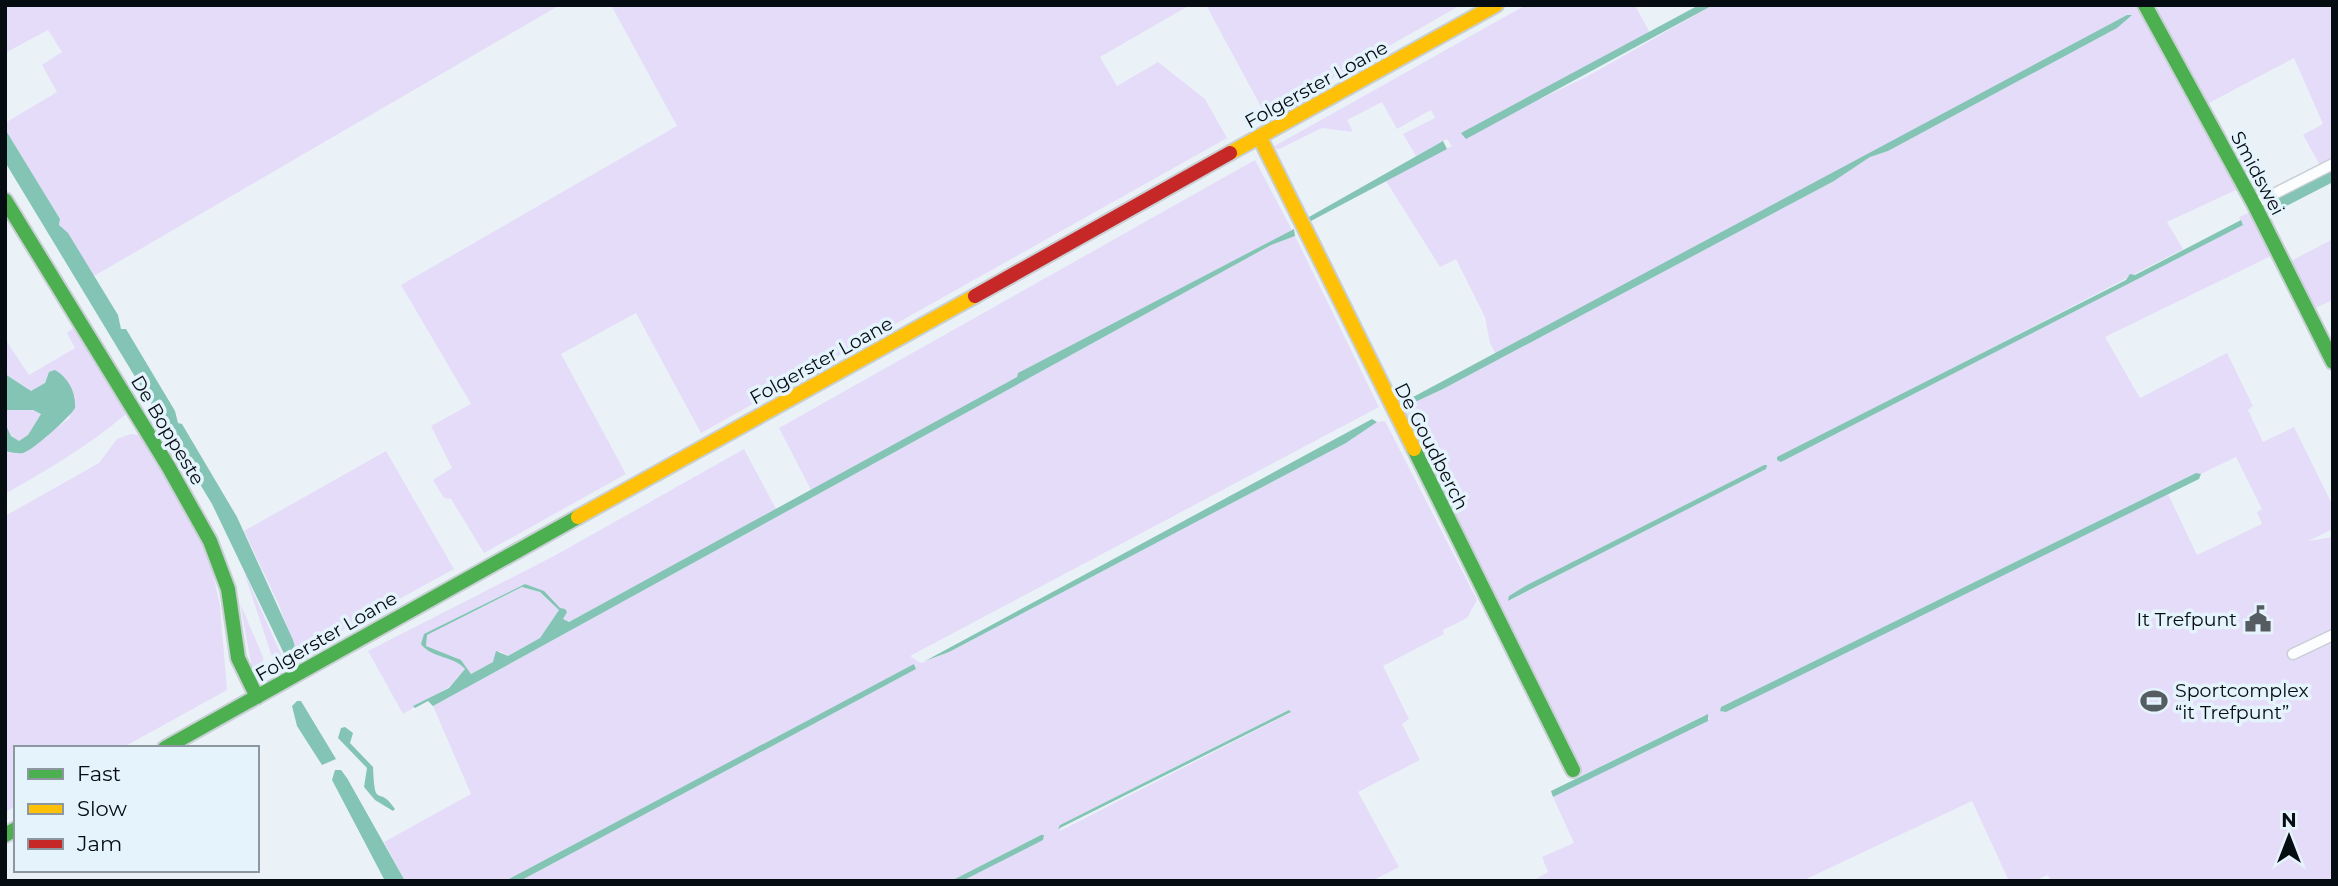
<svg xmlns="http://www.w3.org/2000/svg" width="2338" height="886" viewBox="0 0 2338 886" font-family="Montserrat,sans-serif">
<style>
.green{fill:#e4dcf8;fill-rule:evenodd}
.water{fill:#83c4b4;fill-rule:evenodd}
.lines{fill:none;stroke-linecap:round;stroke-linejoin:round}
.street-casing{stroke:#c8cfd5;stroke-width:13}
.fast-casing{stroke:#c8cfd5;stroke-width:18}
.slow-casing{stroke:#c8cfd5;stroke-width:18}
.jam-casing{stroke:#c8cfd5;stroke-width:18}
.street{stroke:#fcfdfe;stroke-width:10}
.fast{stroke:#4caf50;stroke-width:14}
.slow{stroke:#ffc107;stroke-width:14}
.jam{stroke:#c62828;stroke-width:14}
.labels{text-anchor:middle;stroke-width:7;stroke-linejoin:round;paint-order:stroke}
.street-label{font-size:19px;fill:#060d12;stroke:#e5f3fd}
.poi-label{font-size:19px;fill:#060d12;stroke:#e5f3fd;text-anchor:end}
</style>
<rect width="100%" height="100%" fill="#ebf2f7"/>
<!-- green -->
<path class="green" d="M5,5H560L94,276L59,225L60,219L5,129V123L57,92L42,65L62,52L48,30L5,53Z
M611,5H1190L1100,57L1117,86L1158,62L1205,99L1227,138L701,433L636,313L561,354L626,474L484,553L451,499L444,498L433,480L452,468L431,426L471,404L401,285L677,126Z
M1206,5H1461L1266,116Z
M1526,5H1635L1650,33L1500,112L1538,100L1588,76L1713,5H2139L2238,189L2167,222L2183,249L1776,459L1781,462L2243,225L2239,217L2251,212L2273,255L2105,337L2140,398L2227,353L2253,406L2248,410L2263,442L2294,427L2333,506V529L2308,541L2333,537V629L2319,636L2322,643L2333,639V881H2051L2048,875L2034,881H2009L1972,801L1802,881H1532L1548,872L1542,857L1574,843L1553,797L1710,719L1705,715L1581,776L1400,409L1443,389L1834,181L1870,157L1888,151L2117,28L2129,14L1496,354L1490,343L1485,317L1456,259L1440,267L1386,181L1452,146L1447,139L1416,156L1403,134L1435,118L1431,110L1397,129L1382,102L1347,120L1353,132L1322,128L1279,149L1271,148ZM2236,457L2262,509L2257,512L2262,524L2197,555L2168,494L1726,712L1720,711L1721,707L2196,473L2201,474ZM1764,465L1765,469L1509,601V596L1527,585Z
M2156,5H2333V160L2321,167L2303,135L2323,124L2294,58L2207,104L2153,7Z
M1255,160L1292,230L1018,373L1017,377L811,490L779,428Z
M1295,236L1379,407L910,656L921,663L949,652L1346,443L1377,422L1385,421L1477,600L1467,618L1443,630L1444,634L1383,666L1409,719L1402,724L1420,760L1358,792L1399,867L1372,881H962L1041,835L951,881H520L916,669L915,664L505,881H405L384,842L471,794L433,706L1271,245ZM1289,710L1290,713L1060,831V825Z
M2333,239V300L2313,309L2289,262Z
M76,326L125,409V415C88,446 47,470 5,494V451C30,457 50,431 70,418L60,373L49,372L45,383L31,391L5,374V339L29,375L75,348L67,333Z
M5,410H33L41,414L28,435L19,441C7,435 5,423 5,410Z
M131,434L141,435L201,538L212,569L220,606L227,690L122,748H16V806L5,812V516L99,463L117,439Z
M744,449L776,509L569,622H564C556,601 546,592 525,584L425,634L421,644C431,658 454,656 465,669L449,687L403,714L368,651L554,556Z
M386,451L454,569L297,655L279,605L244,531Z
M243,569L280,652L287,660L275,666Z
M523,587L540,592L559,610L540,638L508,656L500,651L493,662L471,674L461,660L426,646L427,635Z
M240,603L263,657L264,682L254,679Z"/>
<!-- water -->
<path class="water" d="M1699,5H1713L1466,139L1461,133Z
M2127,15H2132L2117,28L1888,151L1870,157L1834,181L1443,389L1400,409V404Z
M5,129L60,219L59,225L68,233L118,315L121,329H126L175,411L178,423L182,424L237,517L293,640L297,655L287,660L212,504L5,162Z
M1443,141L1447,149L1309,222V217Z
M2333,170V182L2269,215L2265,205Z
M2241,220L2243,225L1781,462L1777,460V457L2126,280L2130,274L2135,275Z
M1294,229L1295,236L1271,245L433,706L428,701L415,708L413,706L449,688L465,669C454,656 431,658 421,644L424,634L525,584L544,591L560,608L565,609L567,612L563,619L569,622L1017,377L1018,373ZM522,587L540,592L559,610L540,638L508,656L496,651L493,662L471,674L461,660L426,646L427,635Z
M55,370C69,378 76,393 75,408C70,417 32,451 23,453C17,454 11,452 5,451V423L11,436L19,441L28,435L41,414L33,410H5V374L31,391L45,383L49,372Z
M1372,419L1377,422L1346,443L949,652L925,661Z
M1764,465H1767L1766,469L1508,601L1509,596L1527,585Z
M2196,473L2201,474L2199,479L1726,712L1720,711L1721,707Z
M914,664L916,669L520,881H505Z
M297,701H301L336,759L322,765L297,726L292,706Z
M1289,710L1291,712L1058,829L1060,825Z
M1708,714V721L1553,797L1551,791Z
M345,727L353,733L350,743L373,767C375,812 378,783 395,809L393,811L375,800L364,787L367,768L338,738L341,728Z
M335,770H341L347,778L405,881H385L332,780Z
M1041,835H1044L1043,840L962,881H951Z"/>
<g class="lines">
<!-- street casing -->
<g class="street-casing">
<path id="street" d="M2254,204L2333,164
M2293,654L2333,635"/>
</g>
<!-- fast casing -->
<g class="fast-casing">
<path id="fast" d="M2145,5L2254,204L2333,362
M5,200L168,466L210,541L228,589L238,658L257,697
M1414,449L1573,770
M165,748L578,517
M5,835L16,829"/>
</g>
<!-- slow casing -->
<g class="slow-casing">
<path id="slow" d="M1260,138L1414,449
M1230,153L1496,5
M578,517L975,296"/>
</g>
<!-- jam casing -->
<g class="jam-casing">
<path id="jam" d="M975,296L1230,153"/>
</g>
<!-- street -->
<use href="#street" class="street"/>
<!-- fast -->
<use href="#fast" class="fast"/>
<!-- slow -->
<use href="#slow" class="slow"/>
<!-- jam -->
<use href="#jam" class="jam"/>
</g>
<!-- icons -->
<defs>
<g id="civic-bare" transform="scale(2.1)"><path d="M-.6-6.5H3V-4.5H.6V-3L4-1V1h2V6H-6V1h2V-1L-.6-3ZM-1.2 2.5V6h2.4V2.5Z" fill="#565d62" stroke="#e5f3fd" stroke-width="2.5" paint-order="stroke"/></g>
<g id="stadium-bare" transform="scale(2.1)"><path d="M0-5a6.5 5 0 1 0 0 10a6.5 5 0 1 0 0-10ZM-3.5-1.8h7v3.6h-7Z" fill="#565d62" stroke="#e5f3fd" stroke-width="2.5" paint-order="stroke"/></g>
</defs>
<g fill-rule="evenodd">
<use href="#civic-bare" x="2258" y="619"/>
<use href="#stadium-bare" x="2154" y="701"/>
</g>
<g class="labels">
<!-- street labels -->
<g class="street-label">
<text transform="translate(1316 84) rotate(-29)" y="7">Folgerster Loane</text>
<text transform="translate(2258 173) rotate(62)" y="7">Smidswei</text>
<text transform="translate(821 360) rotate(-29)" y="7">Folgerster Loane</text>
<text transform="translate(168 430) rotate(59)" y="7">De Boppeste</text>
<text transform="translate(1432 446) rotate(63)" y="7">De Goudberch</text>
<text transform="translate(326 636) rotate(-30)" y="7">Folgerster Loane</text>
</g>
<!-- poi labels -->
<g class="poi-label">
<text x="2237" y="626">It Trefpunt</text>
<text x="2175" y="697" text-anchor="start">Sportcomplex<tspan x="2175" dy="22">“it Trefpunt”</tspan></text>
</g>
</g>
<!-- border -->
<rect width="2338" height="886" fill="none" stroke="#060d12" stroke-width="14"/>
<!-- legend -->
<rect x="14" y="746" width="245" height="126" fill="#e5f3fd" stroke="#8c979f" stroke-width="2"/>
<rect x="28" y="769" width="35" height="10" fill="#4caf50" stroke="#8c979f" stroke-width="2"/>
<text x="77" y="781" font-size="21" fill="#060d12">Fast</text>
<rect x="28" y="804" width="35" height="10" fill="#ffc107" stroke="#8c979f" stroke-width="2"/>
<text x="77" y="816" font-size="21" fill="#060d12">Slow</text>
<rect x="28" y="839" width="35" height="10" fill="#c62828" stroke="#8c979f" stroke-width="2"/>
<text x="77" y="851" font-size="21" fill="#060d12">Jam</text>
<!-- north arrow -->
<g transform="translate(2289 837)" stroke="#e5f3fd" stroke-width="5" paint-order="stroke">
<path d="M0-5L12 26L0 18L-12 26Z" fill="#060d12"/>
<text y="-10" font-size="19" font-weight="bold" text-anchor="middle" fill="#060d12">N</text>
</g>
</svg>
